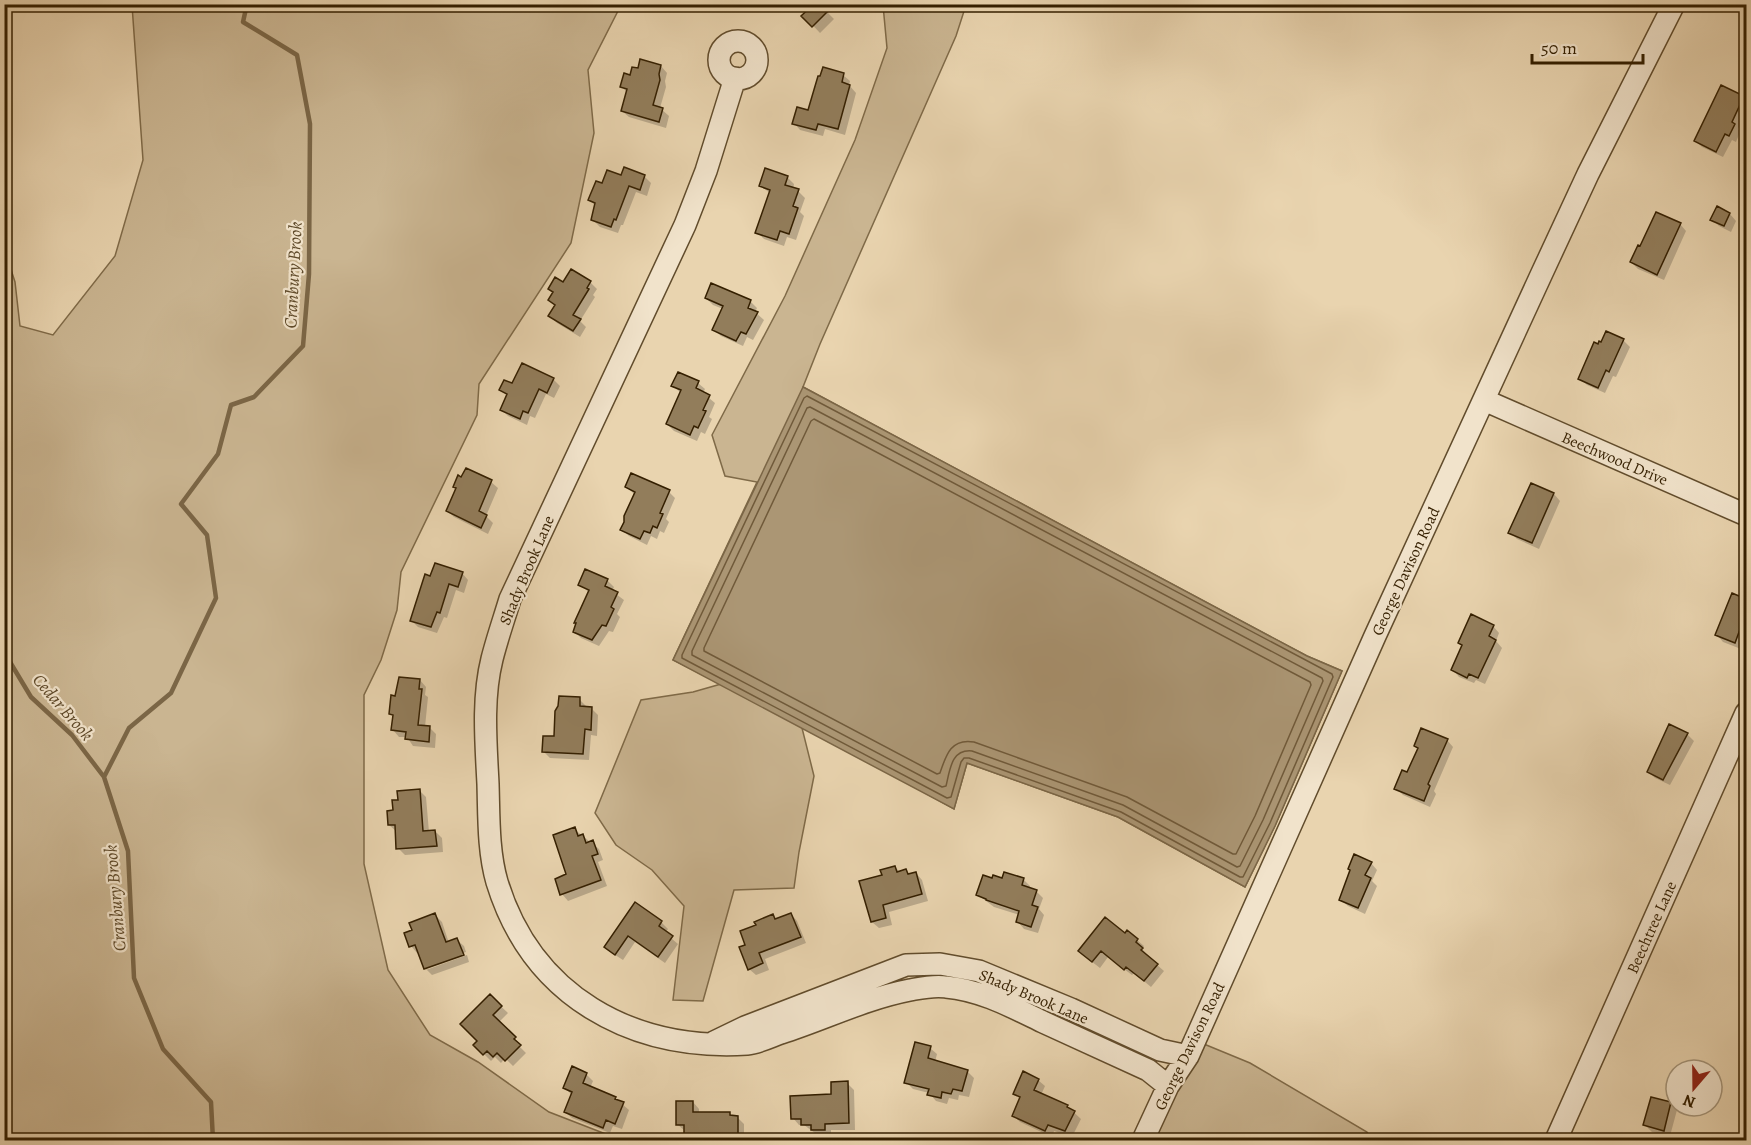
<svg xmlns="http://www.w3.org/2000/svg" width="1751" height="1145" viewBox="0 0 1751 1145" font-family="Alegreya,serif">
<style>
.green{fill:#cab591;stroke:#7f6a48;stroke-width:1.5}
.water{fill:#ab9674;stroke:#7b6646;stroke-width:1.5}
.shadow{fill:#0003}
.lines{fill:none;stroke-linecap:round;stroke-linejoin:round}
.shore{stroke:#705a3a;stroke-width:1.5}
.stream{stroke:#7b6646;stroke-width:4.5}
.building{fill:#927d5b;stroke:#341f00;stroke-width:1.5}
.minor-casing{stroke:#614c2c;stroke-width:24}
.minor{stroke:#f1e3cb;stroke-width:21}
.labels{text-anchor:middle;stroke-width:4.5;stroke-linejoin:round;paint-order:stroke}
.street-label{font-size:16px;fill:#341f00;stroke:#f1e3cb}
.water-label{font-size:18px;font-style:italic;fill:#5e4929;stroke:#f1e3cb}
</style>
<rect width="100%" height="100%" fill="#e9d4af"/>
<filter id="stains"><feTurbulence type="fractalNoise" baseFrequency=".00333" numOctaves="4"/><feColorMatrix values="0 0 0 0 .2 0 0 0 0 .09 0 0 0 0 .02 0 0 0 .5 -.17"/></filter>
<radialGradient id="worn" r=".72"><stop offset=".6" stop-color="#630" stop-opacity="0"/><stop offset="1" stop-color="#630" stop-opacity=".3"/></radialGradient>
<!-- green -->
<path class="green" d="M132,5H621L588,70L594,133L571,243L479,384L477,415L401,572L397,610L381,660L364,695V864L388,970L430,1035L478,1062L549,1112L616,1138L629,1140H5V251L15,282L20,326L53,335L115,256L143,160Z
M883,5H966L956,36L820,344L803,387L1307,656L1342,671L1275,826L1245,887L1118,817L967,763L954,809L801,724L814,776L799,852L794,888L734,890L703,1001L673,1000L684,906L652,870L616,845L595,813L641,700L693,692L721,684L673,660L757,482L725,476L712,435L785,296L855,140L887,48Z
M1199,1042L1250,1063L1367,1132L1372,1140H1134Z"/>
<!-- water -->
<path class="water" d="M803,387L1307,656L1342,671L1275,826L1245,887L1118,817L967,763L954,809L673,660Z"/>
<!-- shadow -->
<path class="shadow" d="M664,4H680L670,11Z
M808,4H837L828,13L834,19L820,33L804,16L812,8Z
M661,66L667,73L665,81L666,87L660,108L669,116L666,128L629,117L622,111L627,92L622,87L639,70Z
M843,75L850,81L849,85L856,93L845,135L825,129L823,136L800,130L794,123L809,112Z
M1722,87L1746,101V112L1738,129L1740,132L1736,142L1732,140L1723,157L1702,147L1695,140Z
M624,169L645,177L651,183L647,196L636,192L623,225H621L618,233L600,227L593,220L596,206L590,200L603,185L622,177Z
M766,170L788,178L794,184L793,189L798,191L805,198L800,212L804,216L796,240L787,237L784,246L764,239L757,232L771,194L761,186Z
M1717,208L1730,214L1736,221L1731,232L1719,226L1712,219Z
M1680,224L1686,231L1664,280L1638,269L1631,262Z
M590,282L597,289L593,295L595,297L580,321L586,327L580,337L557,323L550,316L556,306L550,300L563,284Z
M706,298L750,301L757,308L755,312L764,320L753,340L747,337L743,346L721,336L714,330L723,309L713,305Z
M1623,340L1630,347L1616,377L1613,376L1605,393L1587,385L1580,378L1599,345Z
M553,379L560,386L554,398L546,394L535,418L530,416L527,425L508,416L502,410L508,396L501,390Z
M698,383L705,389L703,393L715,403L709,417L712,419L705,434L701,432L697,441L674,431L667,424L681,393L673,386Z
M466,470L491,482L498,488L486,516L493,523L488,534L454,517L447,511Z
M1532,485L1554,494L1560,501L1539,549L1517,539L1510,532Z
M627,487L669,492L675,498L666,519L669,522L664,533L660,531L657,539L651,536L647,545L629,536L622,530L635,495Z
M586,571L607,580L614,587L612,591L624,600L617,614L620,617L613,632L609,631L599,646L581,638L574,631L590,593L580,585Z
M462,573L468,580L464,593L456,590L447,618L444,617L437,633L418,627L411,620L431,578Z
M1733,595L1746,600V636L1741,649L1723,642L1717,635Z
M1493,626L1499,633L1496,641L1502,648L1485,684L1476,680L1474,683L1459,677L1453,670Z
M420,680L426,687L425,695L428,697L425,727H429L436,734L435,748L413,746L407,737H399L393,730L394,717L391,714L396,697Z
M579,699L586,706V708H591L598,715L597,736L591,735L589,760L550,758L543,751L556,738Z
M1687,734L1694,741L1670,785L1655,778L1649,772Z
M1447,740L1453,747L1434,791L1436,794L1430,807L1403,795L1396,788L1408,774L1419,749L1415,745Z
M419,790L426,797L429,832L435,831L442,838L443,852L405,855L398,848L397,832L389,825L399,801Z
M574,829L599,849L603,860L598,862L607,886L568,901L562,894L568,875Z
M1371,863L1377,870L1372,881L1377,886L1365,914L1348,906L1341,900Z
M895,867L900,872L906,871L910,875L916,873L922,880L928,901L889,912L892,925L879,928L872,922Z
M1023,879L1030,886L1029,889L1036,891L1043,898L1039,909L1044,915L1038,933L1024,929L1018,922L1020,915L994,907L978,895L1003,880Z
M635,904L661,922L668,929L665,933L678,944L665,963L635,942L623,960L612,953Z
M791,914L797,921L806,943L765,959L769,970L756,975L749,969L747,946L758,926L773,916L777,920Z
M435,915L442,922L449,943L457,940L464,946L466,952L426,966V970L467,955L469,962L432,975L425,968L419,952L417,953L411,946Z
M1125,935L1137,940L1144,946L1142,949L1149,956L1148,957L1164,971L1151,987L1134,973L1132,975L1108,957L1100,968L1087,958Z
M490,996L508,1013L499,1022L521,1045L519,1046L526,1053L513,1066L505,1058L501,1063L495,1057L491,1061L475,1045L480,1041Z
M930,1048L937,1054L935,1062L967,1071L974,1078L969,1097L959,1095L958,1100L949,1098L947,1104L936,1101L929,1093L913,1089L906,1082Z
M586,1074L593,1081L590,1088L615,1098L629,1110L622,1129L613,1126L610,1133L572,1118L565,1112L572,1095L565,1088Z
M1038,1080L1045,1086L1041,1095L1067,1106L1081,1119L1072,1137L1054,1131L1052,1137L1020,1122L1014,1116L1021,1099L1015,1094Z
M847,1083L854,1090L855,1130H831V1136H819L804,1125H799L793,1118L832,1095Z
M693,1102L699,1109V1114H730L733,1117H737L744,1124V1140H687L685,1131L677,1124Z
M1670,1103L1677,1110L1670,1136L1652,1132L1645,1125Z"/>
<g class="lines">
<!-- shore -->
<path class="shore" d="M807,396L1332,674L1333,677L1270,823L1243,877H1240L1121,812L969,758H964L961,762L951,797L947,798L682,658V655L804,398Z
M810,407L1322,678L1323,681L1263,820L1240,866L1237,867L1123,805L972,751C951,749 950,770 946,786L942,787L692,655V651L807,408Z
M814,419L1310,682L1311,685L1255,816L1236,854H1233L1127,797L974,742C951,738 946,755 940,773L937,774L704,651V648L811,421Z"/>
<!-- stream -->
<path class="stream" d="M4,652L31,697L72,735L104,777
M213,1140L211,1102L163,1049L134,978L128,851L104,777L129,728L171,693L216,598L207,535L181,504L218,454L231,405L254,397L303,346L309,274L310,124L297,55L243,22L247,4"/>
</g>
<!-- building -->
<path class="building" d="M814,4H821L828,11L812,27L801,16Z
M640,59L661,65L659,74L660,80L653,105L663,108L659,122L621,111L627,89L620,87L624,73L630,75L632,67L638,68Z
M823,67L844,73L842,82L850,85L838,129L818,124L816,130L792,124L797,107L808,110L818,76H820Z
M1721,85L1744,96L1732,122L1735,124L1729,136L1725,134L1716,152L1694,141Z
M624,167L645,175L640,190L629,186L616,220L614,219L611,227L591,220L595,203L588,200L596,181L602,183L607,170L621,175Z
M765,168L788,176L785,185L799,189L793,206L798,208L789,234L780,231L777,240L755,233L770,190L759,186Z
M1717,206L1730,213L1724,226L1710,220Z
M1656,212L1681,223L1657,275L1630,262L1638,245L1640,246Z
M571,269L591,281L587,288L589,289L573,315L581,319L573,331L548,316L555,305L548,300L553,292L548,289L555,277L563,282Z
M711,283L751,300L748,308L758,312L746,334L741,332L736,341L712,330L723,306L705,298Z
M1606,331L1624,339L1609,372L1606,370L1598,388L1578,379L1594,342L1598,344L1599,341L1601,342Z
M522,363L554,378L547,393L539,389L528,413L523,411L520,419L500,410L507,394L499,390L504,380L512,383Z
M678,372L699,381L696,388L710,395L703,410L706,411L698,428L694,426L690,435L666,424L681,390L671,386Z
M466,468L492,480L479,511L487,515L481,528L446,511L456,488L453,487L458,475L461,477Z
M631,473L670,490L660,513L663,514L657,528L653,526L650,533L644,531L640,539L620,530L624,522V516L635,492L625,487Z
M1531,483L1554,493L1532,543L1508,533Z
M435,563L463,572L458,587L449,584L440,613L437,612L431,627L410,621L425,574L430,576Z
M585,569L608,579L605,586L618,592L611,607L614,609L606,626L602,625L592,640L573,632L576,623H574L589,590L578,585Z
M1732,593L1746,599V613L1735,643L1715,635Z
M1471,614L1494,625L1489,636L1496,640L1478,678L1469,674L1467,678L1451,670L1462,645L1458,643Z
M399,677L420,679L419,689H422L418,725L430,726L429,742L405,739L406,732L391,730L393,715L389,714L391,695L395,696Z
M559,696L580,697V706L592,707L591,730L585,729L583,754L542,752L543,736H554L555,711L558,706Z
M1669,724L1688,733L1663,780L1647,772Z
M1421,728L1448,739L1428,784L1430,786L1424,801L1394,789L1402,770L1407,772L1418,748L1414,746Z
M420,789L423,831L435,830L437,846L396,849L395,825H388L387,811L393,810L392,800H398L397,791Z
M575,827L578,836L583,834L586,843L593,840L598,854L592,856L601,880L560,895L555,879L566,874L553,835Z
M1354,854L1372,862L1365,875L1371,878L1358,908L1339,900L1350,870L1348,869Z
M895,866L897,872L906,869L908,874L916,872L922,894L883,905L886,918L871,922L859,881L882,875L880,870Z
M1004,872L1024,878L1022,885L1037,890L1032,905L1038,907L1031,927L1016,922L1019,911L986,900V899L976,895L983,875L992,878L993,875L1002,878Z
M635,902L662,921L659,926L673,936L658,957L628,936L615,955L604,947Z
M435,913L446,942L457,938L464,955L424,969L415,945L409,947L404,933L412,930L409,923Z
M791,913L801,937L759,953L763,963L748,970L739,947L745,945L740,931L756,925L754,922L773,914L775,919Z
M1105,917L1125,933L1127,930L1138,939L1136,942L1143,948L1141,950L1158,964L1144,981L1126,967L1124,970L1101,951L1092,962L1078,951Z
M490,994L502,1006L493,1015L516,1037L514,1039L521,1045L505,1061L497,1053L493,1057L487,1051L483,1055L473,1045L477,1041L460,1024Z
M915,1042L931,1046L928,1058L968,1070L962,1091L953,1089L951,1094L942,1092L941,1098L927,1095L929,1089L904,1083Z
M572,1066L587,1073L583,1083L616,1097L615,1099L624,1102L615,1124L606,1120L603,1128L564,1112L572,1092L563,1088Z
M1023,1071L1039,1079L1034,1090L1068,1105L1067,1107L1075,1111L1065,1131L1048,1125L1045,1131L1012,1116L1020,1097L1013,1094Z
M848,1081L849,1123L825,1124V1130H811V1125H801V1119H791L790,1096L831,1094V1082Z
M1651,1097L1671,1102L1664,1131L1643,1125Z
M676,1101H693V1112H730V1115L738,1116V1138L719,1140H684V1125H676Z"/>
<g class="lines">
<!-- minor casing -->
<g class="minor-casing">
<path id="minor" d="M719 60a19 19 0 1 1 38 0a19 19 0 1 1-38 0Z
M735,78L706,171L685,225L510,599C504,619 497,639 492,659C482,699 486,743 488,784C489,816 488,851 497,882C532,996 631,1051 747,1044C758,1043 770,1037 781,1033C825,1019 864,999 910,990C921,988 934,985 946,987C981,990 1012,1007 1043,1022C1078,1038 1113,1054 1148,1070L1168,1086
M1484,400L1746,515
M714,1042L745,1027L906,965L940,964L979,971L1071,1009L1160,1050L1188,1056
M1143,1140L1168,1086L1188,1056L1375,636L1542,273L1588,174L1674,4
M1556,1140L1746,713"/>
</g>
<!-- minor -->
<use href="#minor" class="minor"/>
</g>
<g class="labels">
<!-- street labels -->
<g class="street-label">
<text transform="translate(1615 458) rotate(23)" y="6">Beechwood Drive</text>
<text transform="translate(526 570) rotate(-67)" y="6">Shady Brook Lane</text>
<text transform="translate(1405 571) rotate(-65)" y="6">George Davison Road</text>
<text transform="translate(1651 927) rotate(-66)" y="6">Beechtree Lane</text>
<text transform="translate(1034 996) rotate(23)" y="6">Shady Brook Lane</text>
<text transform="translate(1189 1046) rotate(-64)" y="6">George Davison Road</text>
</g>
<!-- water labels -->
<g class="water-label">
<text transform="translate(293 275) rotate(-87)" y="6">Cranbury Brook</text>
<text transform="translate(63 707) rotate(49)" y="6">Cedar Brook</text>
<text transform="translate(115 898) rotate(-95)" y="6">Cranbury Brook</text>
</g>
</g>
<!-- margin -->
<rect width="1751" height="1145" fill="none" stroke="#e9d4af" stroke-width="24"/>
<rect x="6" y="6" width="1739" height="1133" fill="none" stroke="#341f00" stroke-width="3"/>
<rect x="12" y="12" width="1727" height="1121" fill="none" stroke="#341f00" stroke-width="1.5"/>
<!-- north arrow -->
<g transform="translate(1694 1088) rotate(200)"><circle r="28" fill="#f1e3cb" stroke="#a5957a" stroke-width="1.5"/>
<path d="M0-4.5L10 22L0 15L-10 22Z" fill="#8f2418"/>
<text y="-9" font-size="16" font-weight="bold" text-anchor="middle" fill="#341f00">N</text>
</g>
<!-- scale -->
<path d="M1532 54v9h111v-9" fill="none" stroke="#341f00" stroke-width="3"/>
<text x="1541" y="54" font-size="18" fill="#341f00" stroke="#f1e3cb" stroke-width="4.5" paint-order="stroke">50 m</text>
<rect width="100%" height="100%" filter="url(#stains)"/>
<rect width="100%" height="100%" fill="url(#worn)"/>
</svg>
